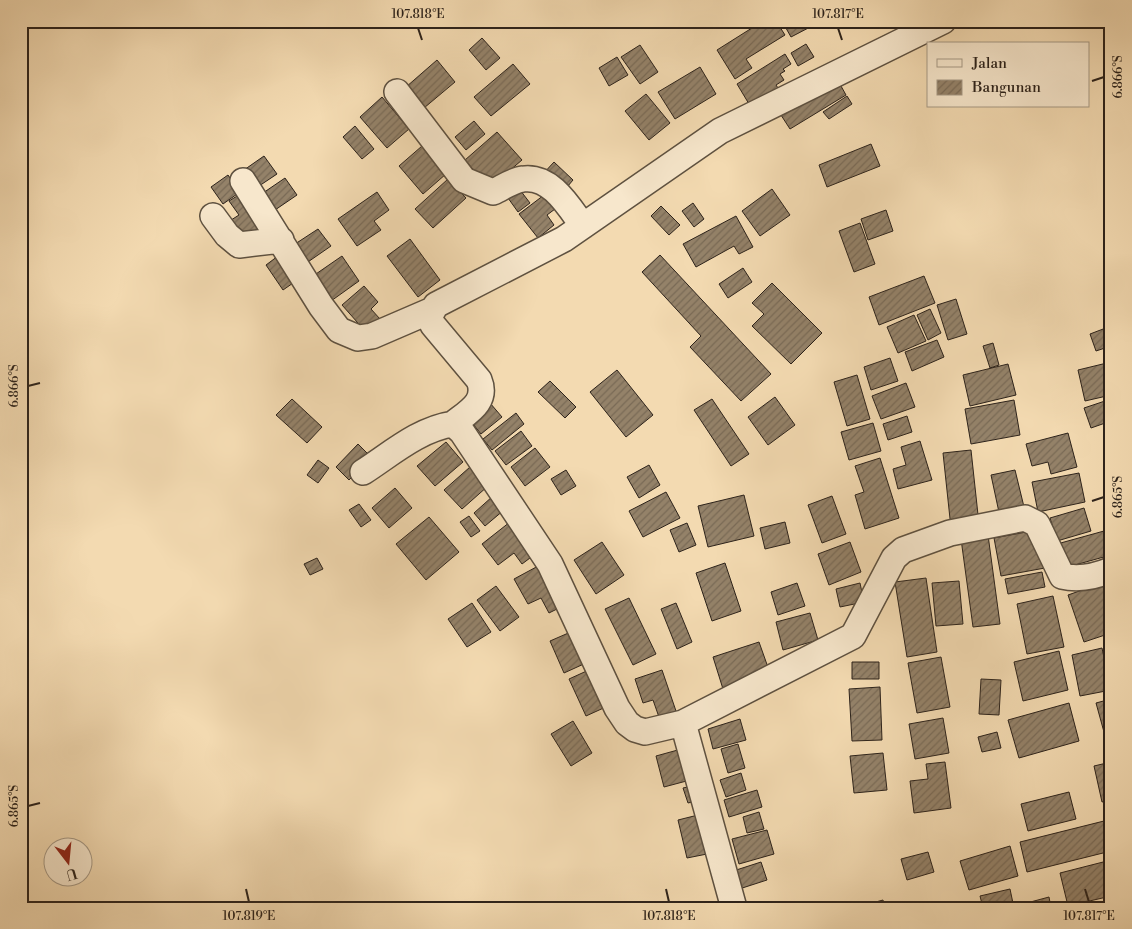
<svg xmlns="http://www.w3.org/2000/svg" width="1132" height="929" viewBox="0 0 1132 929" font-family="'Libre Bodoni',serif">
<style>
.building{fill:url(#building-hatch);stroke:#2d231b}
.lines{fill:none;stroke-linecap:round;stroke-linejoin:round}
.minor-casing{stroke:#5e5140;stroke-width:28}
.minor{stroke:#f7e7cc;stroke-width:25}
.ticks{fill:none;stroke:#2d231b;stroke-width:2}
.neatline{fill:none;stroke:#2d231b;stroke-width:2}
.ticks-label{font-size:12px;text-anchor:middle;fill:#2d231b}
</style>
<defs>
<pattern id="building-hatch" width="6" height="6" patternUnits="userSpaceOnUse" patternTransform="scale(1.25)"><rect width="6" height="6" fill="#948269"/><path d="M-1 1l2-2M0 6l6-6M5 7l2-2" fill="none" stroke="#796a56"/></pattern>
</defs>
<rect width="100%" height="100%" fill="#f3dab1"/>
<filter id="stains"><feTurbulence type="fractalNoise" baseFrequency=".004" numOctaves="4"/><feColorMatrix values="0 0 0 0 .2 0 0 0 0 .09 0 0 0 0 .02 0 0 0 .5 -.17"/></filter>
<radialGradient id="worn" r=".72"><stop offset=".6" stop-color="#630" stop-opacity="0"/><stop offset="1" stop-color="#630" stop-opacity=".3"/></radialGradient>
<!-- building -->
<path class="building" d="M763,21H776L785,35L746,59L752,68L735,79L717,50Z
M782,21H812L814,25L791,37Z
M482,38L500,58L486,70L469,50Z
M806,44L814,57L798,66L791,53Z
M640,45L658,72L640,84L621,57Z
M785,54L791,64L783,69L785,71L780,74L784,80L776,85L780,91L752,109L737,84Z
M617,57L628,75L609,86L599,68Z
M437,60L455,82L424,108L406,87Z
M513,64L530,84L491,116L474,97Z
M700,67L716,94L675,119L658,92Z
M836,77L846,95L790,129L779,112Z
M646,94L670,123L649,140L625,111Z
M847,96L852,104L829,119L823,112Z
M382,97L409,129L387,148L360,117Z
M474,121L485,134L466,150L455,137Z
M355,126L374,149L362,159L343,137Z
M497,132L522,160L489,188L465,160Z
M871,144L880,166L827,187L819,165Z
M422,146L446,174L423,194L399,166Z
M264,156L277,174L256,188L244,170Z
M554,162L573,180L562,193L542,175Z
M228,175L240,192L223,204L211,187Z
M285,178L297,195L275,210L263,193Z
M448,179L466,198L433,228L415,209Z
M772,189L790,215L760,236L742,211Z
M520,190L530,203L518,212L508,198Z
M377,192L389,210L374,221L381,230L357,246L338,219Z
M548,192L559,206L547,215L554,225L538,238L519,214Z
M242,193L265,226L242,241L228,222L239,215L229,201Z
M693,203L704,219L694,227L682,211Z
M661,206L680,225L669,235L651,216Z
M886,210L893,231L868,240L861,219Z
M736,216L753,247L739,254L734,246L696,267L683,244Z
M860,223L875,264L854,272L839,231Z
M318,229L331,246L305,264L292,246Z
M410,239L440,280L418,297L387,256Z
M660,255L771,374L741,401L690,347L701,336L642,272Z
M278,256L296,281L283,290L266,265Z
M342,256L359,281L331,301L313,276Z
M743,268L752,282L728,298L719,284Z
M924,276L935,303L879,325L869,297Z
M772,283L822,333L791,364L752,326L764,314L752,303Z
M364,286L378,302L371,309L380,319L365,331L342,305Z
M956,299L967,334L948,340L937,305Z
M930,309L941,333L928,340L917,315Z
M914,315L926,341L898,353L887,327Z
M1111,326V346L1096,351L1090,334Z
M937,340L944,357L912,371L905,352Z
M993,343L999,365L990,368L983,346Z
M890,358L898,381L871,390L864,367Z
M1111,362V395L1085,401L1078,370Z
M1008,364L1016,395L970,406L963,375Z
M617,370L653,415L626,437L590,392Z
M857,375L870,419L847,426L834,382Z
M550,381L576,407L565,418L538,392Z
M906,383L915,407L881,419L872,396Z
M775,397L795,425L768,445L748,417Z
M292,399L322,427L307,443L276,415Z
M712,399L749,454L731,466L694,410Z
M1111,399V421L1091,428L1084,408Z
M1014,400L1020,435L971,444L965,409Z
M490,403L502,417L481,434L469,419Z
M516,413L524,424L492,450L483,439Z
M907,416L912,432L888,440L883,424Z
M873,423L881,451L849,460L841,432Z
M521,431L532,446L506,465L495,451Z
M1068,433L1077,467L1051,474L1048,462L1032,466L1026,444Z
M920,441L932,480L898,489L893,469L906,465L901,447Z
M446,442L463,462L435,486L417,466Z
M358,444L371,457L349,480L336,467Z
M535,448L550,467L525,486L511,467Z
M971,450L979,524L951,528L943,453Z
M880,458L899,518L865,529L855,495L864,492L855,466Z
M318,460L329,468L318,483L307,475Z
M649,465L660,485L639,498L627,477Z
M470,467L488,486L462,509L444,490Z
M566,470L576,486L561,495L551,479Z
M1015,470L1025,511L1000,517L991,475Z
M1079,473L1085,502L1038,512L1032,482Z
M395,488L412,508L389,528L372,508Z
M666,492L680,518L643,537L629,511Z
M744,495L754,536L708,547L698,506Z
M493,496L504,510L485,526L474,513Z
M832,496L846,534L822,543L808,505Z
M359,504L371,520L361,527L349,510Z
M1084,508L1091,531L1057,541L1050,518Z
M469,516L480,531L471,537L460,522Z
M429,517L459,552L426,580L396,544Z
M510,522L534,555L522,564L514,553L498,565L482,544Z
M785,522L790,543L765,549L760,528Z
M687,523L696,545L679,552L670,530Z
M1037,530L1045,568L1001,576L994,538Z
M1104,531L1111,555L1064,568L1057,544Z
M988,535L1000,624L973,627L961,539Z
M602,542L624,575L596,594L574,560Z
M850,542L861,572L829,585L818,554Z
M317,558L323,569L310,575L304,564Z
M725,563L741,611L712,621L696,573Z
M540,565L563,606L549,613L541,598L528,604L514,579Z
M1042,572L1045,587L1008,594L1005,579Z
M926,578L937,652L907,657L895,582Z
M959,581L963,624L936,626L932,583Z
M1105,582L1111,600V633L1084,642L1068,595Z
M797,583L805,606L778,615L771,592Z
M860,583L864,602L840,607L836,589Z
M496,586L519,617L500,631L477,600Z
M1053,596L1064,647L1027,654L1017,604Z
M629,598L656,654L633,665L605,609Z
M472,603L491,632L467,647L448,619Z
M676,603L692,642L677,649L661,609Z
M810,613L818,640L783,650L776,622Z
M573,631L586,663L564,673L550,641Z
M759,642L770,673L723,689L713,657Z
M1102,648L1107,672L1111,671V690L1080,696L1072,655Z
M1059,651L1068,690L1023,701L1014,662Z
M941,657L950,707L917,713L908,663Z
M852,662H879V679H852Z
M591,669L608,706L586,716L569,679Z
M662,670L677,714L660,720L653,700L643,703L635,679Z
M981,679L1001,680L999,715L979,714Z
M880,687L882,740L852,741L849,689Z
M1111,699V742L1107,743L1096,703Z
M1069,703L1079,741L1019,758L1008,720Z
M943,718L949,753L915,759L909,724Z
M740,719L746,740L713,749L708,729Z
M573,721L592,753L571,766L551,734Z
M997,732L1001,748L982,752L978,737Z
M738,744L745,768L728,773L721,749Z
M685,748L694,779L664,787L656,756Z
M883,753L887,790L854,793L850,756Z
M945,762L951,808L914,813L910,781L928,779L926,764Z
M1111,762V800L1102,802L1094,766Z
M741,773L746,790L726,797L720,780Z
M692,786L696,801L688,803L683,788Z
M757,790L762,807L729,817L724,800Z
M1069,792L1076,819L1028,831L1021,804Z
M759,812L764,829L747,833L743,817Z
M698,815L707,854L687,858L678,820Z
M1104,821L1111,851L1027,872L1020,842Z
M767,830L774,854L739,864L732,839Z
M1010,846L1018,876L969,890L960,861Z
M928,852L934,872L907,880L901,859Z
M1111,860V896L1068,906L1060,873Z
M761,862L767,880L733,891L727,873Z
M1010,889L1014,908H983L980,896Z
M1049,897L1051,908H1024L1023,904Z
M883,900L885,908H854Z"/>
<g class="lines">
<!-- minor casing -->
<g class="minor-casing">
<path id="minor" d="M397,92L464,180L493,192C502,188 513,180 523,179C551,175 569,207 583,226
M243,181L321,306L339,330L358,338L372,336L430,311
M213,216L227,235L239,245L281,240
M453,424C468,412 488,402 479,380L433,325L429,317L436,305L564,239L720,131L943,21
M363,472C391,454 419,429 453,424L462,432L550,564L617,708L627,723L635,729L645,732L683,723L853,636L894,558L903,550L950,533L1025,518L1037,524L1062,576C1079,580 1094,577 1111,570
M683,723L734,908"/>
</g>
<!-- minor -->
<use href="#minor" class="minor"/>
</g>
<!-- ticks -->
<path class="ticks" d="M418,28L422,40M838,28L842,40M1092,81L1104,77M28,386L40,383M1092,501L1104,497M28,806L40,803M246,889L249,902M666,889L669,902M1085,889L1089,902"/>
<!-- margin -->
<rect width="1132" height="929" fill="none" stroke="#f3dab1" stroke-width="55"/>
<!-- legend -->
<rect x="927" y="42" width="162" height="65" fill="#f7e7cc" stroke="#a69985"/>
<rect x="937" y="59" width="25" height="8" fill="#f7e7cc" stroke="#a69985"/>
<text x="972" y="68" font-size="15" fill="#2d231b">Jalan</text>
<rect x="937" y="80" width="25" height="15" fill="url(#building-hatch)" stroke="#a69985"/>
<text x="972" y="92" font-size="15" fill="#2d231b">Bangunan</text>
<!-- north arrow -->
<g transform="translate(68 862) rotate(164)"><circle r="24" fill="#f7e7cc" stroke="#a69985"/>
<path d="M0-4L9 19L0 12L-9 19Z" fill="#8f2418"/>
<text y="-8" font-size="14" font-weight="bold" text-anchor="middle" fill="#2d231b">U</text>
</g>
<rect x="28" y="28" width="1076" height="874" class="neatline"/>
<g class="ticks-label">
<text x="418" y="18">107.818°E</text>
<text x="838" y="18">107.817°E</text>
<text transform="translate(1118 77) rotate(-90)" y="4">6.866°S</text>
<text transform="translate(14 386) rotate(-90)" y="4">6.866°S</text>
<text transform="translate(1118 497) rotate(-90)" y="4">6.865°S</text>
<text transform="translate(14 806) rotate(-90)" y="4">6.865°S</text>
<text x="249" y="920">107.819°E</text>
<text x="669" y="920">107.818°E</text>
<text x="1089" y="920">107.817°E</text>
</g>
<rect width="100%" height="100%" filter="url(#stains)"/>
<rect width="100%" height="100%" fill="url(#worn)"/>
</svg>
